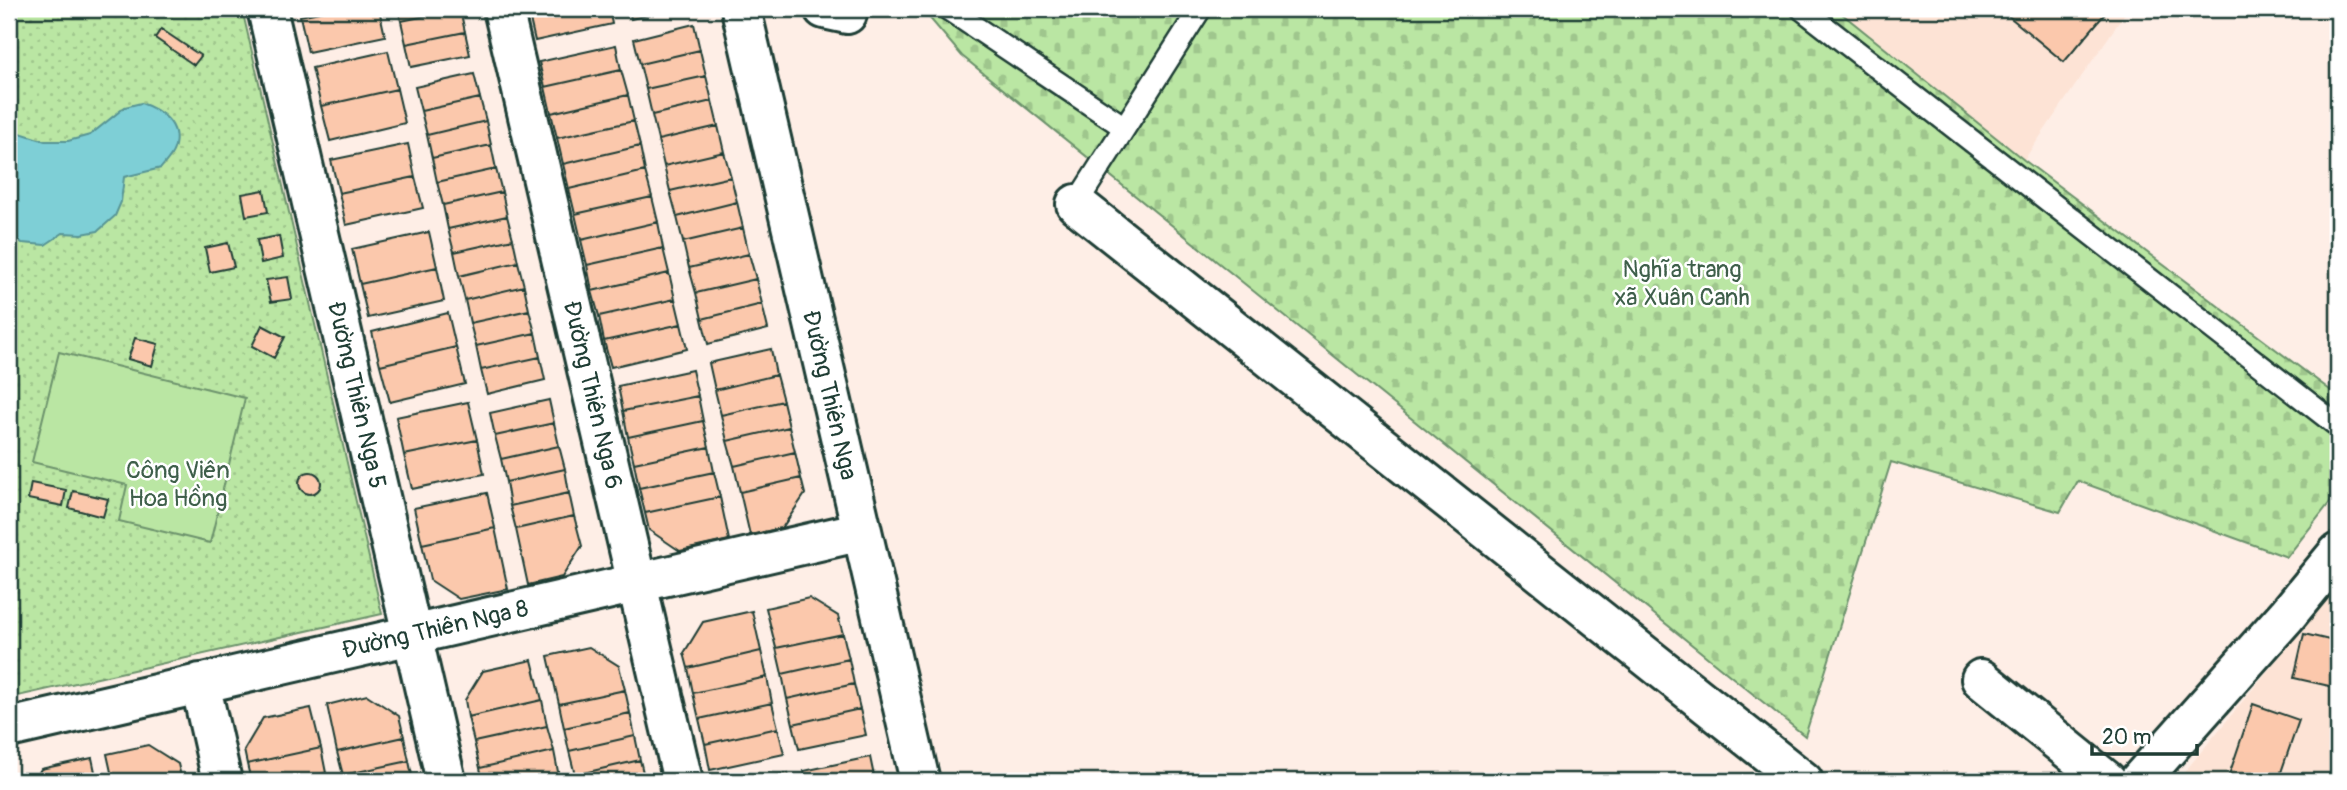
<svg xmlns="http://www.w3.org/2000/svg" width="2347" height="790" viewBox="0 0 2347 790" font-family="Pangolin,sans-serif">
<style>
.built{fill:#fde3d5}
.cemetery{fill:url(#cemetery-stones);stroke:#6c926c;stroke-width:2}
.park{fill:url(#park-dots);stroke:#6c926c;stroke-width:2}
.garden{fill:#bae6a3;stroke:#6c926c;stroke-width:2}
.water{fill:#7ecfd6;stroke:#589595;stroke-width:2}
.building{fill:#fbc8ac;stroke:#1f3d34;stroke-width:2}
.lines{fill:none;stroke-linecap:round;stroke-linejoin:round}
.service-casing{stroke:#1f3d34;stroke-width:26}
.minor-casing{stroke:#1f3d34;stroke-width:44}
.service{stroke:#fff;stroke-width:21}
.minor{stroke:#fff;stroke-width:38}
.labels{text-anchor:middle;stroke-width:5;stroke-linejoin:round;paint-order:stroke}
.park-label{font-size:24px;fill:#3e5f4a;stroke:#fff}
.street-label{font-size:24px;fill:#1f3d34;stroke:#fff}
</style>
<defs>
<pattern id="cemetery-stones" width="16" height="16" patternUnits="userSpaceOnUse" patternTransform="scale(1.75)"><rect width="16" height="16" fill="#bae6a3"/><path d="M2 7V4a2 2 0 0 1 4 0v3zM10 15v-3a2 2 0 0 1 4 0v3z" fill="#9fc68d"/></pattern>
<pattern id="park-dots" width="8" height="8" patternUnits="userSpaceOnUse" patternTransform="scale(1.75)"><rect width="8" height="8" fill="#bae6a3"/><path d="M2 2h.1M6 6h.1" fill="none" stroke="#9fc68d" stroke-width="1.8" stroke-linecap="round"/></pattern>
</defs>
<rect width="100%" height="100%" fill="#feeee6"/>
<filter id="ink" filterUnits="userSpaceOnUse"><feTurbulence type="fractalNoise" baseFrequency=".0143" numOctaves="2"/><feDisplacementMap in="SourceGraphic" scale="14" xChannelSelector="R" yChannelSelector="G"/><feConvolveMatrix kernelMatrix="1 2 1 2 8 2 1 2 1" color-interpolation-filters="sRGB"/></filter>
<g filter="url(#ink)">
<!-- built -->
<path class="built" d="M1835,9H2128L2024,160Z
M2338,586V781H2177Z"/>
<!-- cemetery -->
<path class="cemetery" d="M922,9H1836L2024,160L2338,396V492L2287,557L2078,481L2060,512L1891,462L1805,736L962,56Z"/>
<!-- park -->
<path class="park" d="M9,9H242L382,614L9,698Z"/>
<!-- garden -->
<path class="garden" d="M59,352L245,398L210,543L119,521L127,485L32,462Z"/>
<!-- water -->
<path class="water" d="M141,103C161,110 182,124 174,149C172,156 165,163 161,168L124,177L121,202L115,216L98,231L82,234L63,233L45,245L22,243L9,231V132L14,131L45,141H68L90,135L125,107Z"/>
<!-- building -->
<path class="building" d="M334,9H379L385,36L308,52L300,16Z
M398,9H460L401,21Z
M460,9L465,32L406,44L401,21Z
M558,9H609L612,24L535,41L529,15Z
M629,9H673L631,19Z
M2000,9H2109L2064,62Z
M694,24L700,50L640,64L634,39Z
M161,29L201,56L194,65L155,38Z
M465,32L470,55L411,67L406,44Z
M616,45L621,70L545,87L539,62Z
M700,50L706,76L646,89L640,64Z
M388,51L397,89L321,106L312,68Z
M621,70L628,95L551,113L545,87Z
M474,74L480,98L421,111L415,87Z
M706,76L712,101L652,115L646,89Z
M397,89L405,123L330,141L321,106Z
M628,95L634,121L557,138L551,113Z
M480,98L486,121L427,135L421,111Z
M712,101L718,126L658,140L652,115Z
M486,121L491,145L432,158L427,135Z
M634,121L640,146L563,164L557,138Z
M718,126L724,152L664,166L658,140Z
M408,144L415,177L339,193L331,160Z
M491,145L496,169L437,182L432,158Z
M640,146L645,171L569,189L563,164Z
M724,152L731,177L670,191L664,166Z
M496,169L502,192L443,205L437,182Z
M645,171L652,197L575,214L569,189Z
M415,177L423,208L346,225L339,193Z
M731,177L737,202L677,217L670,191Z
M264,190L268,212L246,216L242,194Z
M502,192L507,216L448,229L443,205Z
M652,197L658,222L581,240L575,214Z
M737,202L743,228L683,242L677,217Z
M507,216L513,239L454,252L448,229Z
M658,222L663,248L587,265L581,240Z
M743,228L749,254L689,268L683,242Z
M429,232L437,267L360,284L352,249Z
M279,236L283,258L261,263L257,240Z
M513,239L518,262L459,276L454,252Z
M228,243L234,267L210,272L205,248Z
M663,248L669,273L592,291L587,265Z
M749,254L756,279L696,293L689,268Z
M518,262L524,286L465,300L459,276Z
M437,267L444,301L368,318L360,284Z
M669,273L675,299L599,316L592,291Z
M288,277L292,299L271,302L266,280Z
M756,279L762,304L702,319L696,293Z
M524,286L529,310L470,323L465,300Z
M675,299L681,324L604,341L599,316Z
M762,304L768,329L708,344L702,319Z
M529,310L535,333L476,346L470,323Z
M448,313L456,347L380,365L372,332Z
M681,324L687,349L611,367L604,341Z
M262,325L285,337L274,358L252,346Z
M535,333L540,357L481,370L476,346Z
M135,338L158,344L152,366L128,359Z
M456,347L465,384L390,402L380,365Z
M771,349L776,375L715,390L709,363Z
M540,357L545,380L487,394L481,370Z
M692,370L698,396L623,411L618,386Z
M776,375L783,401L721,415L715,390Z
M698,396L703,421L628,437L623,411Z
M549,400L554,423L495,436L490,413Z
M783,401L789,427L727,441L721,415Z
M468,402L477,440L404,455L396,417Z
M703,421L709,447L634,463L628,437Z
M554,423L559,446L501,459L495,436Z
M789,427L795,452L734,466L727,441Z
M477,440L484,474L412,489L404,455Z
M559,446L565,469L506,482L501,459Z
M709,447L714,472L639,488L634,463Z
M795,452L801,478L740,492L734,466Z
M565,469L569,493L510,506L506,482Z
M299 483a11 11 0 1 1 22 0a11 11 0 1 1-22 0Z
M714,472L720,497L645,513L639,488Z
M801,478L805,494L782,528L750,535L740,492Z
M31,483L66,490L63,506L28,499Z
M73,491L108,499L103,517L69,508Z
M487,493L495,528L422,544L414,508Z
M569,493L574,516L516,529L510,506Z
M720,497L729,540L680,551L649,530L645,513Z
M574,516L582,546L562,577L528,585L516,529Z
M495,528L508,589L459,599L430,580L422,544Z
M809,598L838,616L843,634L776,648L766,608Z
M752,611L761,651L688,668L684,653L703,622Z
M843,634L849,659L782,674L776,648Z
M2304,634L2338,642V688L2294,678Z
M589,647L619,666L625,690L559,704L548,656Z
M761,651L767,677L693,693L688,668Z
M849,659L854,684L787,699L782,674Z
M532,660L542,700L468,717L465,700L483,671Z
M767,677L772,703L699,719L693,693Z
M854,684L860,709L793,724L787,699Z
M625,690L630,713L564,728L559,704Z
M367,695L399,716L404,737L337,752L327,705Z
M542,700L547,726L474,742L468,717Z
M772,703L778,728L705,744L699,719Z
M2253,704L2299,720L2278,781H2227Z
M311,708L321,748L247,764L244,750L263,718Z
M860,709L866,735L799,749L793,724Z
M630,713L635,736L569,751L564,728Z
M547,726L554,751L480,768L474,742Z
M778,728L784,754L710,770L705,744Z
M635,736L640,760L575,775L569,751Z
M404,737L409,761L343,775L337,752Z
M148,745L178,764L182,781H113L107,754Z
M321,748L326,773L291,781H251L247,764Z
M554,751L559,777L540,781H483L480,768Z
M870,757L875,781H806L804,771Z
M92,758L97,781H34L41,769Z
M640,760L645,781H576L575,775Z
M409,761L413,781H344L343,775Z
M326,773L328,781H291Z
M788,773L790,781H751Z"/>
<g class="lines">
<!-- service casing -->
<g class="service-casing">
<path id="service" d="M948,9L1124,127
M1802,9L2338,426
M1076,204L1200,9"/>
</g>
<!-- minor casing -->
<g class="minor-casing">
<path id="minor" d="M267,9L446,781
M503,9L683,781
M741,9L920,781
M824,9L847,14
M1076,204L1803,781
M1981,679L2107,781
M200,683L222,781
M9,728L862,531
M2139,781L2287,615L2338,553"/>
</g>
<!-- service -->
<use href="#service" class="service"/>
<!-- minor -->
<use href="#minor" class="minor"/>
</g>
</g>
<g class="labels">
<!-- park labels -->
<g class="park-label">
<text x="1682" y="277">Nghĩa trang<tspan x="1682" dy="28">xã Xuân Canh</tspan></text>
<text x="178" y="478">Công Viên<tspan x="178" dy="28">Hoa Hồng</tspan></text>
</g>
<!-- street labels -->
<g class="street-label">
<text transform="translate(357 395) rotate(77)" y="8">Đường Thiên Nga 5</text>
<text transform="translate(593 395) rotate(77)" y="8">Đường Thiên Nga 6</text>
<text transform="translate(830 395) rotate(77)" y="8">Đường Thiên Nga</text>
<text transform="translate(435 629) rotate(-13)" y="8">Đường Thiên Nga 8</text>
</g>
</g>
<!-- margin -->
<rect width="2347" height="790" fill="none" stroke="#fff" stroke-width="35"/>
<rect x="18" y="18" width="2312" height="755" fill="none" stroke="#1f3d34" stroke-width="2.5" filter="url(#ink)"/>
<!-- scale -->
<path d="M2092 744v10h105v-10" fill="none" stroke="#1f3d34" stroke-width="3.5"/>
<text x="2102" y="744" font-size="21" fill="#1f3d34" stroke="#ffffff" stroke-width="5" paint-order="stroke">20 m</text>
</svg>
